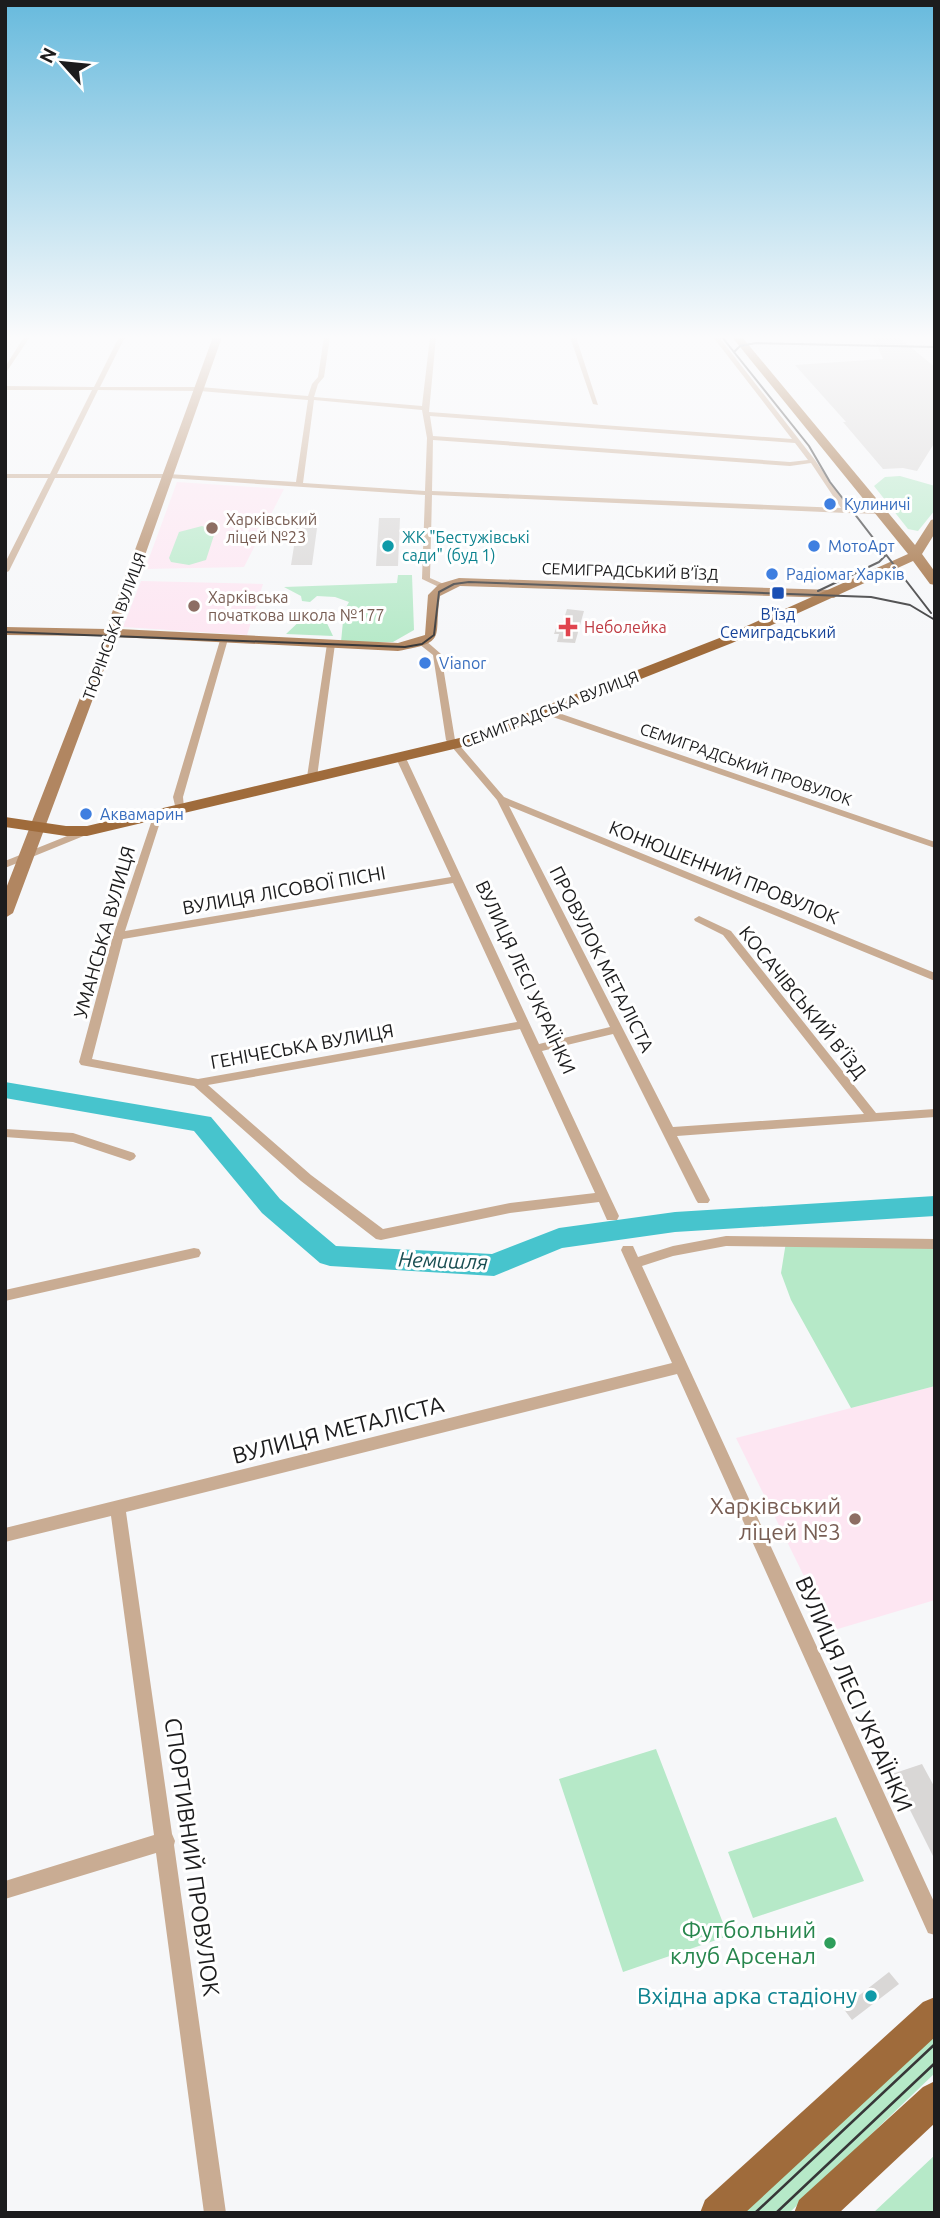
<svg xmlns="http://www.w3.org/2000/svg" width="940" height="2218" viewBox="0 0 940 2218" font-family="Ubuntu,sans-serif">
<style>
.education{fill:#fde6f2}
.green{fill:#b6e9c8}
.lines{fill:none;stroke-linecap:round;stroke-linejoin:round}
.river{fill:#47c4cd;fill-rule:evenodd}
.building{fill:#d9d7d6}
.minor{fill:#c9ac93;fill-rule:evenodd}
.secondary{fill:#b18661;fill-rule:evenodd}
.primary{fill:#9f6b3b;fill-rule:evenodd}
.tram-far1{stroke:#373738;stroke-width:2}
.tram{stroke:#373738;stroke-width:2.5}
.shop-dot{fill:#3f7fe0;stroke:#fff;stroke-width:2.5}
.education-dot{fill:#8d6e63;stroke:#fff;stroke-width:2.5}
.culture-dot{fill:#0f9aa8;stroke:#fff;stroke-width:2.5}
.transit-dot{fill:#1a4fb4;stroke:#fff;stroke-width:2.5}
.health-dot{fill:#e0444e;stroke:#fff;stroke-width:2.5}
.leisure-dot{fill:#2e9e5b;stroke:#fff;stroke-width:2.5}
.labels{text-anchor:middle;stroke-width:6;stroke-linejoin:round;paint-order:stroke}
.far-shop-label{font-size:16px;fill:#366cbe;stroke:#fff;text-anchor:start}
.far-education-label{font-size:16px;fill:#785e54;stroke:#fff;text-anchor:start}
.far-culture-label{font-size:16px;fill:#0d838f;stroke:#fff;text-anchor:start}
.far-street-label{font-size:16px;fill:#1c1c1d;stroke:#fff}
.far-transit-label{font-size:16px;fill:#164399;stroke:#fff}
.far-health-label{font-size:16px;fill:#be3a42;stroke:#fff;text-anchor:start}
.street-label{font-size:19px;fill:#1c1c1d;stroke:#fff}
.water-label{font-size:21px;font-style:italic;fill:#1a4f53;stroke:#fff}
.near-street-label{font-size:23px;fill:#1c1c1d;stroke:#fff}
.near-education-label{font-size:23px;fill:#785e54;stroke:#fff;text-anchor:end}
.near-leisure-label{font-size:23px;fill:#27864d;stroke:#fff;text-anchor:end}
.near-culture-label{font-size:23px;fill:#0d838f;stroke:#fff;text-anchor:end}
</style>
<rect width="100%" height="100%" fill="#f6f7f9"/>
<!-- education -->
<path class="education" d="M177,482L284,489L244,567L145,569Z
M141,581L263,584L247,635L123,627Z
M935,1386V1600L831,1631L736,1438Z"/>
<!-- green -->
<path class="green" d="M900,476L935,486V510L918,531L908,529L874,486L885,477Z
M202,526L215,532L206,560L189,565L171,562L169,558L179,532Z
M398,575H412L414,630L393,642H341L344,611L349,602L335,597L317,596L310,602L302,601L301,596L284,587L397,583Z
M315,615L324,617L333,636L286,634L304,617Z
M786,1242L935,1244V1386L851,1408L791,1300L781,1273Z
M656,1749L728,1936L623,1972L559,1779Z
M836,1817L864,1881L753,1918L728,1852Z
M935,2032V2073L789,2213H737Z
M935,2155V2213H873Z"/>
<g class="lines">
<!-- river -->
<path class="river" d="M5,1082L211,1117L280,1199L336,1246L492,1254L559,1228L675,1212L935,1196V1216L675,1232L562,1248L494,1276L330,1266L320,1263L262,1213L194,1131L5,1098Z"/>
</g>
<!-- building -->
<path class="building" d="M873,337H898L935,367V442L917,471L903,468L883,469L843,422H846L795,365L883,359Z
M379,518H400L398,566H376Z
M298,521H318L312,565H291Z
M567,609L584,611L575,643L557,642L559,634H554L558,622H563Z
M922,1764L935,1788V1860L892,1774Z
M889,1972L899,1984L852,2020L843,2008Z"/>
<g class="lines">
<!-- minor -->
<path class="minor" d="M24,337H30L5,374V367Z
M119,337H125L100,387H200L308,396L312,384L318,377L324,337H330L324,377L318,384L314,397L422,406L430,337H436L429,412L792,439L713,337H719L815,460L848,508L881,510L885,512L881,514L846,513L432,495L430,578L446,585V589H443L422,579L425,495L168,478H55L9,571L5,573V563L48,478H5V474H50L92,390H5V386L94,387ZM98,390L200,391L308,400L296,482L168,474H57ZM314,400L422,410L427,438L425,491L303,483ZM430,416L795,443L808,460L790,462L433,436ZM433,440L790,466L811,463L841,508L432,491Z
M570,337H576L598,405L593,404Z
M221,637L228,639L183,797L184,808L182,810H176L173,797Z
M419,640H425L441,654L455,740L504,797L935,973V981L509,806L673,1127L864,1114L723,935L695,921L694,919L699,916L731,931L876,1113L935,1109V1117L677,1136L710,1200L708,1203H698L696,1200L613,1034L542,1051L610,1197L619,1216L617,1220H607L599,1202L510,1213L381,1240L376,1239L301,1181L194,1086L81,1065L79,1062L113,936L155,811L158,810L163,813L125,931L451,877L395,756L400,753L405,756L539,1044L610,1027L497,800L446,740L433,655L419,644ZM453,883L517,1022L198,1079L92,1059L123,939ZM520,1029L595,1193L510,1203L383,1229L311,1175L208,1085Z
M331,641L335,644L317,777L312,780L307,777L327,644Z
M547,709L935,842V848L544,714V710Z
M87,828L92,831L91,833L5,868V861Z
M5,1129L73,1133L134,1153L136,1156L134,1159L130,1161L73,1142L5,1137Z
M726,1236L935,1239V1249L726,1246L673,1256L642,1266L935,1904V1935L928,1933L677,1374L126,1512L172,1834L175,1841L174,1845L226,2213H204L156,1853L5,1899V1881L154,1835L111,1516L5,1542V1528L672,1363L621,1250L623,1246H633L638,1257L673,1246Z
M194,1248L199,1249L201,1253L199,1257L5,1301V1290Z"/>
<!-- secondary -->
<path class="secondary" d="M213,337H222L119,629L398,643L425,635L428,595L439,584L459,578L834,590L840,594L834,598L460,586L440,596C433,638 449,642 398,651L116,637L13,913L5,918V891L104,636L5,635V627L106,629Z"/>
<!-- primary -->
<path class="primary" d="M732,337H742L915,545L931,520L935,519V533L922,554L935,572V585L930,584L913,561L732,643L479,743L87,836H66L5,827V817L66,826H87L468,736L722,637L908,554Z
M935,1997V2037L745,2213H700L705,2200L923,2002Z
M935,2081V2123L839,2213H794L799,2200L923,2087Z"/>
<!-- tram-far1 -->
<path class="tram-far1" d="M722,337L809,446L830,482L931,613
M734,352L740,346L756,343L935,347
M818,591L879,562L886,555V546
M5,632L405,647L422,644L434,635L439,592L454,584L469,582L871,597L910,605L935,620"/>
<!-- tram -->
<path class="tram" d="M755,2213L935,2044
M776,2213L935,2063"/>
</g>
<!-- sky -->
<linearGradient id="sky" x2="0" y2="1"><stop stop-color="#67badd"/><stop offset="0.52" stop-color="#fbfbfc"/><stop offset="1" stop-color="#fbfbfc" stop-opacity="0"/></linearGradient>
<rect width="940" height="648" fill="url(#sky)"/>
<!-- markers -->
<g class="shop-dot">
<circle cx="830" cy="504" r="7"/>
<circle cx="814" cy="546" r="7"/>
<circle cx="772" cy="574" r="7"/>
<circle cx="425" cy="663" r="7"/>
<circle cx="86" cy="814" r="7"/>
</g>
<g class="education-dot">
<circle cx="212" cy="528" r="7"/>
<circle cx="194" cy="606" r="7"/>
<circle cx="855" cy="1519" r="7"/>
</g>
<g class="culture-dot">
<circle cx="388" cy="546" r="7"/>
<circle cx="871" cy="1996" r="7"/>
</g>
<rect class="transit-dot" x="771" y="586" width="14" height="14" rx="3.5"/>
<path class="health-dot" d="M564.5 616.5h7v7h7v7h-7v7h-7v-7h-7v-7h7z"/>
<circle class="leisure-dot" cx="830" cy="1943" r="7"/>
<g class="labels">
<!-- far-shop labels -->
<g class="far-shop-label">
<text x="844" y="510">Кулиничі</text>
<text x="828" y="552">МотоАрт</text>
<text x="786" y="580">Радіомаг Харків</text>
<text x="439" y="669">Vianor</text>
<text x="100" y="820">Аквамарин</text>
</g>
<!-- far-education labels -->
<g class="far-education-label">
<text x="226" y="525">Харківський<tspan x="226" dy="18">ліцей №23</tspan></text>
<text x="208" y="603">Харківська<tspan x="208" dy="18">початкова школа №177</tspan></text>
</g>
<!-- far-culture labels -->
<g class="far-culture-label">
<text x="402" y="543">ЖК "Бестужівські<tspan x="402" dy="18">сади" (буд 1)</tspan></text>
</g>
<!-- far-street labels -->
<g class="far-street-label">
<text transform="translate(630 571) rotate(2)" y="6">СЕМИГРАДСЬКИЙ В’ЇЗД</text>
<text transform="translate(114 626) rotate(-70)" y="6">ТЮРІНСЬКА ВУЛИЦЯ</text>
<text transform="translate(550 709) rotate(-21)" y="6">СЕМИГРАДСЬКА ВУЛИЦЯ</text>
<text transform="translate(746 764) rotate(19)" y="6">СЕМИГРАДСЬКИЙ ПРОВУЛОК</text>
</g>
<!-- far-transit labels -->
<g class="far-transit-label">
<text x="778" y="620">В'їзд<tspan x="778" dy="18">Семиградський</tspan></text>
</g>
<!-- far-health labels -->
<g class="far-health-label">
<text x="584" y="633">Неболейка</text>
</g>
<!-- street labels -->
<g class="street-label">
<text transform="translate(724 872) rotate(22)" y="7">КОНЮШЕННИЙ ПРОВУЛОК</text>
<text transform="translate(284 890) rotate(-10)" y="7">ВУЛИЦЯ ЛІСОВОЇ ПІСНІ</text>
<text transform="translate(104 932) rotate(-74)" y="7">УМАНСЬКА ВУЛИЦЯ</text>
<text transform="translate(602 959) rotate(63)" y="7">ПРОВУЛОК МЕТАЛІСТА</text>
<text transform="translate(526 977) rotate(65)" y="7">ВУЛИЦЯ ЛЕСІ УКРАЇНКИ</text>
<text transform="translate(803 1002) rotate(51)" y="7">КОСАЧІВСЬКИЙ В’ЇЗД</text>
<text transform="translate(302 1046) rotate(-10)" y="7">ГЕНІЧЕСЬКА ВУЛИЦЯ</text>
</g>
<!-- water labels -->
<g class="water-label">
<text transform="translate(443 1261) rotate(2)" y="7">Немишля</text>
</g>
<!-- near-street labels -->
<g class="near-street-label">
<text transform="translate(338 1430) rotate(-14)" y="8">ВУЛИЦЯ МЕТАЛІСТА</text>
<text transform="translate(854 1694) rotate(66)" y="8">ВУЛИЦЯ ЛЕСІ УКРАЇНКИ</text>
<text transform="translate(192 1857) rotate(82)" y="8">СПОРТИВНИЙ ПРОВУЛОК</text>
</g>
<!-- near-education labels -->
<g class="near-education-label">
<text x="841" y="1514">Харківський<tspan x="841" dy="26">ліцей №3</tspan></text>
</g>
<!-- near-leisure labels -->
<g class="near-leisure-label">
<text x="816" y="1938">Футбольний<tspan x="816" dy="26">клуб Арсенал</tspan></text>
</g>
<!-- near-culture labels -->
<g class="near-culture-label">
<text x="857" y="2004">Вхідна арка стадіону</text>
</g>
</g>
<!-- border -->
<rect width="940" height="2218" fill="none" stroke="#1c1c1d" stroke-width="14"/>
<!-- north arrow -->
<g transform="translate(63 63) rotate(297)" stroke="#ffffff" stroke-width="5" paint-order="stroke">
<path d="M0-5L12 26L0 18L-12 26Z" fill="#1c1c1d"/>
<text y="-10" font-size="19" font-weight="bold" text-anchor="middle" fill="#1c1c1d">N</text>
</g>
</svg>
